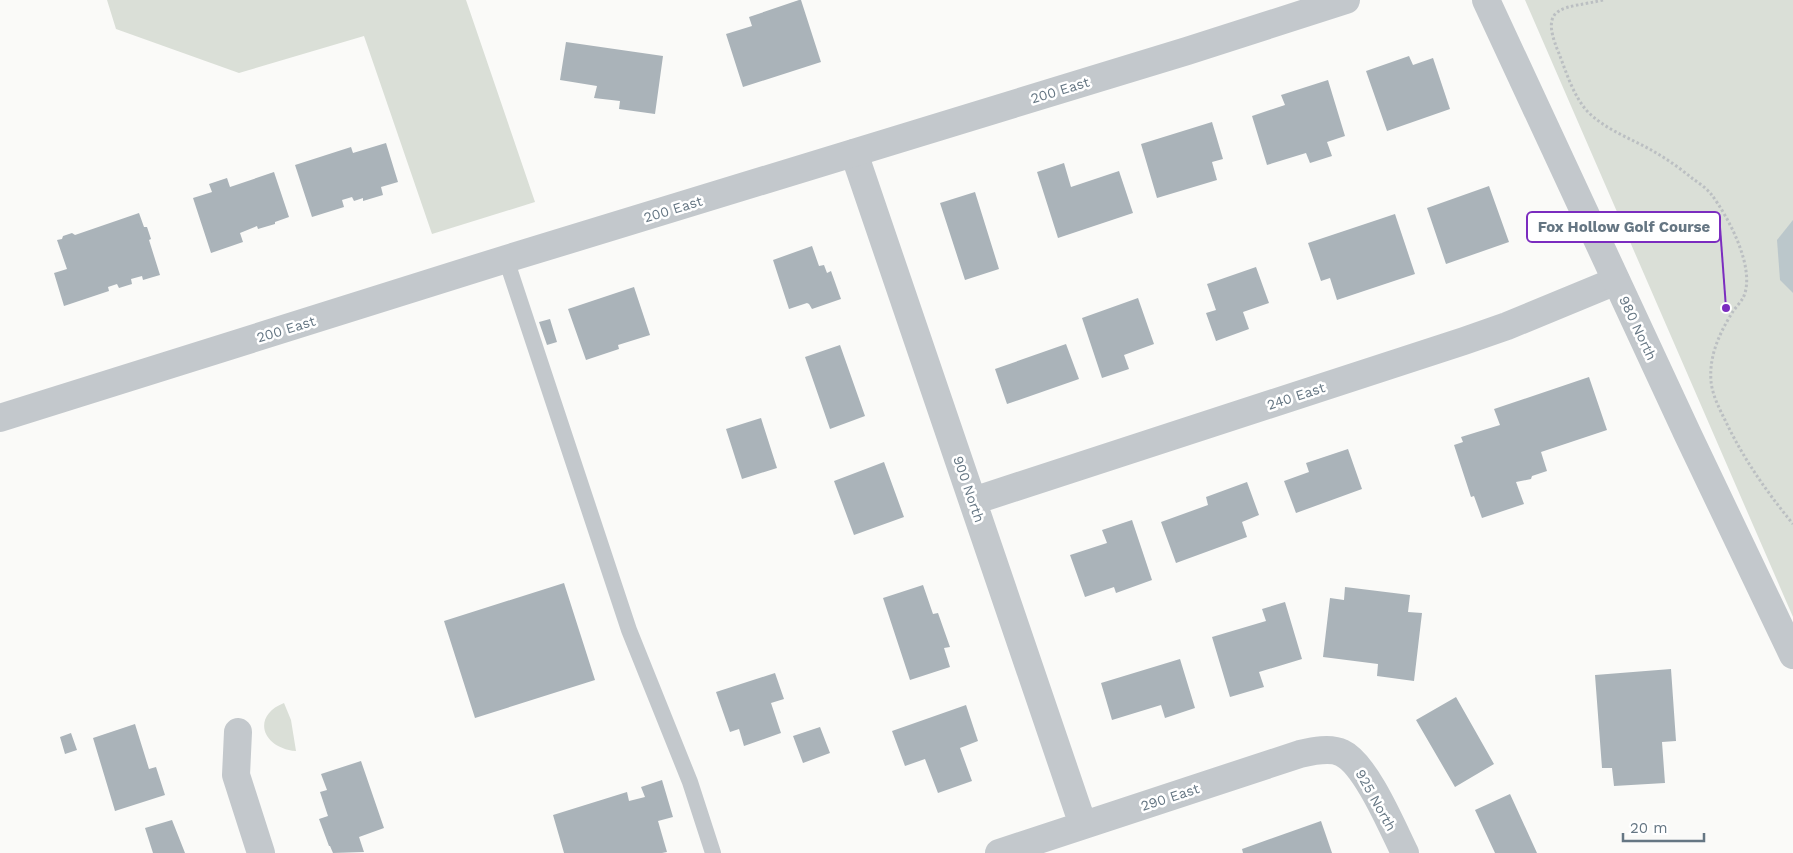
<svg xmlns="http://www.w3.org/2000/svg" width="1793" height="853" viewBox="0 0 1793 853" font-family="'Work Sans',sans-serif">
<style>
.green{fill:#dadfd7}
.water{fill:#bbc7cb}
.building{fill:#aab3b9}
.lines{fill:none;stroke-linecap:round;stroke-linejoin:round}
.path{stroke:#bbbfc2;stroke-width:3;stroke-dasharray:2.5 2.5;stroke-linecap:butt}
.service{stroke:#c3c8cc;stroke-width:16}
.minor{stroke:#c3c8cc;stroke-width:28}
.tertiary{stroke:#c3c8cc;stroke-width:28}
.labels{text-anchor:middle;stroke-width:5;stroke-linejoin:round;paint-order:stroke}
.street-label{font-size:14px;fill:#657683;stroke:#fff}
.leader{fill:none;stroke:#7b2cbf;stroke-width:2}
.callout-dot{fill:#7b2cbf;stroke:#fff;stroke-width:2}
.callout{fill:#fff;stroke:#7b2cbf;stroke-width:2}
.callout-label{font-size:15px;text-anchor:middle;font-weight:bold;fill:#657683}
</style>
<rect width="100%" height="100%" fill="#fafaf8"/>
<!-- green -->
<path class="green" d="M107,0H466L535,202L432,234L364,36L239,73L116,29Z
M1525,0H1793V617Z
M284,703L291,720L296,751C262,748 251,716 284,703Z"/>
<!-- water -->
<path class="water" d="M1793,220V293L1780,280L1777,240Z"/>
<!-- building -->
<path class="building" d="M799,0H801L821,62L743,87L726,34L752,26L749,17Z
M566,42L663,56L655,114L619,109L620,101L594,98L597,86L560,80Z
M1409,56L1413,65L1433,58L1450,109L1387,131L1366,71Z
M1328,80L1345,136L1327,142L1332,156L1310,163L1306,153L1267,165L1252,116L1285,105L1281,95Z
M1212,122L1223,159L1212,162L1217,180L1157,198L1141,144Z
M386,143L398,182L381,187L383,195L363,201V198L354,201L352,197L342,200L344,207L312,217L295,165L351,147L353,153Z
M1064,163L1071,187L1119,171L1133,213L1058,238L1037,172Z
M274,172L289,217L275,222V224L258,229L257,226L240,233L243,242L211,253L193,198L212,192L209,184L227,178L230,187Z
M1489,186L1509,242L1446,264L1427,208Z
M975,192L999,269L965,280L940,203Z
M139,213L144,227H147L151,239L149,240L160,275L143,280L142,276L131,279L132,284L119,288L117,284L108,287L109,291L64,306L54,273L67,269L57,240L62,239L63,236L72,233L75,235Z
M1395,214L1415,274L1337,300L1330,278L1321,281L1308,243Z
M812,246L819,266L824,265L827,273L831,271L841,299L812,309L809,304L807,303L789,309L773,260Z
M1256,267L1269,303L1243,312L1249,329L1216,341L1206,313L1216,310L1207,284Z
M634,287L650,335L618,345L619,349L586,360L568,309Z
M1138,298L1154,344L1124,355L1129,369L1102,378L1082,318Z
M550,319L557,342L547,345L539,322Z
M1066,344L1079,379L1007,404L995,369Z
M840,345L865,416L830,429L805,357Z
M1589,377L1607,430L1541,452L1547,471L1532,476L1531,479L1516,482L1524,504L1482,518L1474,496L1471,497L1454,445L1463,442L1461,437L1500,425L1494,409Z
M761,418L777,468L742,479L726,429Z
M1348,449L1362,489L1296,513L1284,481L1309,472L1306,463Z
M884,462L904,517L854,535L834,481Z
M1247,482L1259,515L1242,522L1247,537L1176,563L1161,522L1208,505L1206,497Z
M1132,520L1152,580L1116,593L1114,587L1085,597L1070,555L1107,543L1102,530Z
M564,583L595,680L475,718L444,621Z
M923,585L933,614L938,613L950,647L944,648L950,667L910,680L883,598Z
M1345,587L1410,595L1408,612L1422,613L1414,681L1377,676L1378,664L1323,657L1330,598L1344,600Z
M1285,602L1302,659L1259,672L1264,687L1230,697L1212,637L1266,621L1262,609Z
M1180,659L1195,708L1165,718L1161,705L1112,720L1101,683Z
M1671,669L1676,741L1662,742L1665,783L1614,786L1612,768H1602L1595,675Z
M775,673L784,699L771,703L781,733L744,746L739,729L730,732L716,692Z
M1456,697L1494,764L1455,787L1416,720Z
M966,705L978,741L960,748L972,781L938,793L925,759L905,766L892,731Z
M135,724L149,769L156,767L165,795L115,811L93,738Z
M820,727L830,753L803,763L793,736Z
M71,733L77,750L65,754L60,737Z
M361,761L384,828L359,837L364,852L333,853L330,846H329L319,819L328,816L320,792L327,790L321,774Z
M662,780L673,817L658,821L667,852L662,853H564L553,815L627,792L629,801L645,797L641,787Z
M1510,794L1537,853H1495L1475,810Z
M172,820L185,853H153L145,828Z
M1321,821L1332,853H1243L1242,849Z"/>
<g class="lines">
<!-- path -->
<path class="path" d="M1603,0C1566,9 1538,3 1558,51C1566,71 1573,96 1588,112C1606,130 1632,139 1653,151C1667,159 1681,169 1693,179C1699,183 1706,188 1711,194C1728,216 1757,270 1743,298C1740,303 1735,308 1732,313C1719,334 1709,356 1711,381C1712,394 1719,408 1725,420C1743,458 1766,491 1793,524"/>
<!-- service -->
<path class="service" d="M506,259L629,630L690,782L713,853"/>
<!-- minor -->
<path class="minor" d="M854,153L1083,825
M973,501L1464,341L1507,326L1616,281
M238,732L236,775L261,853
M999,853L1300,754C1313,751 1330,747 1342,753C1366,764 1393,829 1405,853"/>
<!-- tertiary -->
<path class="tertiary" d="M1486,0L1688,435L1793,655
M0,418L506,259L1187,51L1346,0"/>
</g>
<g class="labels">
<!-- street labels -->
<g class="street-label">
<text transform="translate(1060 90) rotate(-17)" y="5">200 East</text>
<text transform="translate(673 209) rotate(-17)" y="5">200 East</text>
<text transform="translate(1638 328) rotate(65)" y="5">980 North</text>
<text transform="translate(286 329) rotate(-17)" y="5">200 East</text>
<text transform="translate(1296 396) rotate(-18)" y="5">240 East</text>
<text transform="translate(969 489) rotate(71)" y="5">900 North</text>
<text transform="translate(1170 797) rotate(-18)" y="5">290 East</text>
<text transform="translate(1376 800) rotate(61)" y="5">925 North</text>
</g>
</g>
<!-- callouts -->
<path class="leader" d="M1726 308L1720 227"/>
<circle class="callout-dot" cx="1726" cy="308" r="5"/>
<rect class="callout" x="1527" y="212" width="193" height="30" rx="5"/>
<g class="callout-label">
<text x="1624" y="232">Fox Hollow Golf Course</text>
</g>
<!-- scale -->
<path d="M1623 833v8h81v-8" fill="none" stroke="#657683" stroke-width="2.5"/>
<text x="1630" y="833" font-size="15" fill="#657683" stroke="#ffffff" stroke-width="4" paint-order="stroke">20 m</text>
</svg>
